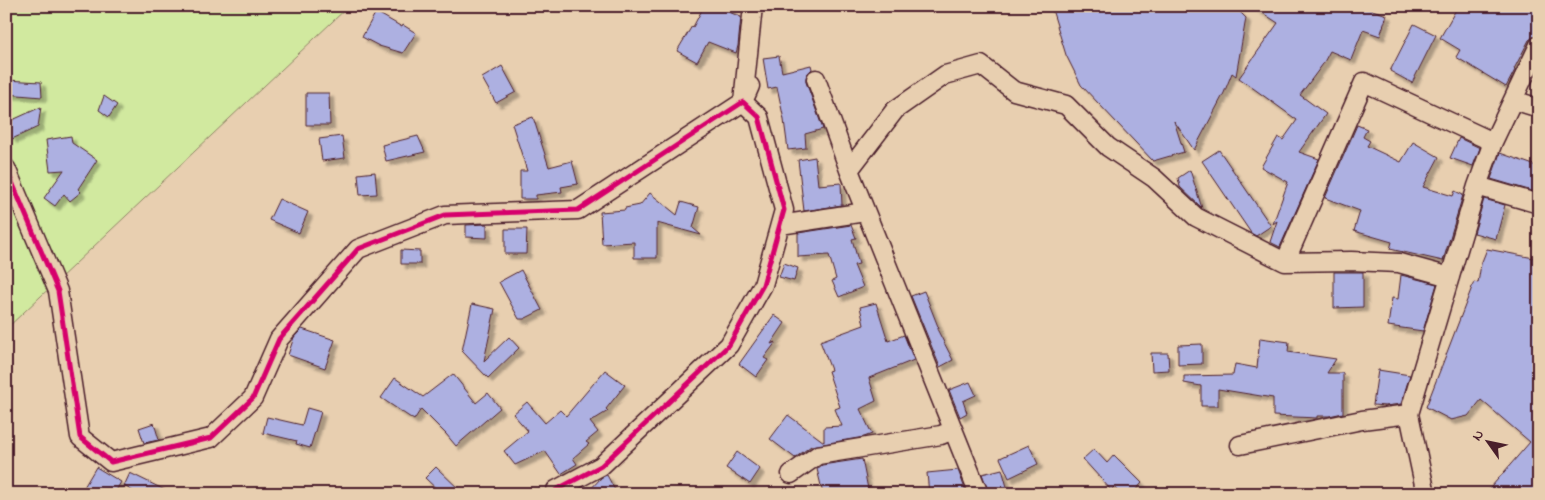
<svg xmlns="http://www.w3.org/2000/svg" width="1545" height="500" viewBox="0 0 1545 500" font-family="'Indie Flower',sans-serif">
<style>
.green{fill:#d1e99f;stroke:#8e8465}
.building{fill:#adb0e1;stroke:#4a1f2b;filter:url(#shadow)}
.lines{fill:none;stroke-linecap:round;stroke-linejoin:round}
.minor-casing{stroke:#4a1f2b;stroke-width:21}
.minor{stroke:#e8cfb0;stroke-width:18}
.cycleway-casing{stroke:#e8cfb0;stroke-width:8}
.cycleway{stroke:#d6006c;stroke-width:5}
</style>
<defs>
<filter id="shadow"><feDropShadow dx="4.5" dy="4.5" stdDeviation="1" flood-color="#0004"/></filter>
</defs>
<rect width="100%" height="100%" fill="#e8cfb0"/>
<filter id="ink" filterUnits="userSpaceOnUse"><feTurbulence type="fractalNoise" baseFrequency=".02" numOctaves="2"/><feDisplacementMap in="SourceGraphic" scale="10" xChannelSelector="R" yChannelSelector="G"/><feConvolveMatrix kernelMatrix="1 2 1 2 8 2 1 2 1" color-interpolation-filters="sRGB"/></filter>
<g filter="url(#ink)">
<!-- green -->
<path class="green" d="M6,6H349L6,329Z"/>
<!-- building -->
<path class="building" d="M704,6H733L729,12L741,17L738,46L736,53L708,42L697,62L677,51L692,26L693,27Z
M1051,6H1234L1246,18L1236,76L1232,73L1224,93L1194,150L1174,121L1184,152L1153,161L1081,85L1066,55Z
M1252,6H1361L1387,15L1380,36L1363,30L1351,60L1330,51L1323,64L1300,95L1326,114L1299,152L1319,159L1280,247L1270,242L1277,221L1273,224L1288,182L1261,167L1278,137L1283,140L1297,120L1239,78L1278,23Z
M1458,6H1539V29L1535,36L1529,40L1514,69L1515,70L1506,87L1456,57L1460,50L1440,38Z
M376,12L402,27L403,25L416,33L403,53L379,46L362,37Z
M1414,24L1436,35L1412,83L1390,71Z
M779,56L782,72L811,65L812,69L808,73L806,78V82L823,129L805,134L806,148L788,150L784,120L777,87L768,89L763,58Z
M502,66L516,92L496,103L482,78Z
M7,80L41,82L42,97L6,94Z
M306,93H329L330,125H306Z
M104,96L117,105L109,117L99,110Z
M41,107L38,127L12,139L6,127V123Z
M533,117L549,167L572,161L578,184L561,187L562,192L536,195V199H520V171H527L512,124Z
M1357,125L1367,129L1363,137L1370,141L1367,146L1401,162L1413,142L1439,157L1423,187L1453,196L1455,191L1463,195L1443,261L1390,249L1392,242L1354,231L1360,211L1325,198Z
M71,136L72,143L97,160L78,189L81,192L70,201L64,194L55,206L44,198L64,170L50,171L46,140Z
M342,136L345,158L322,161L319,139Z
M418,136L425,152L386,161L382,145Z
M1459,138L1480,148L1473,166L1450,158Z
M1219,150L1271,226L1256,236L1251,233L1202,161Z
M1500,153L1539,167V193L1491,179Z
M815,157L818,185L841,183L842,205L804,211L798,160Z
M1190,170L1202,208L1180,187L1178,178Z
M375,172L377,194L360,195L358,174Z
M650,193L677,215L681,202L699,207L693,228L701,235L657,223V258H634V242L602,244L600,212L625,210V208L640,205Z
M279,199L308,212L299,233L269,220Z
M1484,199L1505,205L1496,239L1474,233Z
M487,224V238L466,237V225Z
M851,225L856,238L852,239L859,264L854,265L863,287L839,297L832,281L836,279L829,255L798,257V233Z
M505,229H527L526,254H505Z
M1487,249L1539,259V494H1485L1530,442L1481,400L1468,416L1451,420L1426,407L1474,282L1478,283L1481,264Z
M401,250L420,251V264H401Z
M784,263L798,268L794,281L779,277Z
M521,270L542,310L524,319H519L499,282Z
M1334,272H1363V307L1334,308Z
M1401,275L1437,284L1423,331L1388,326L1392,298L1398,299Z
M924,291L939,329H937L953,360L940,367L911,296Z
M876,303L888,341L904,335L914,360L869,378L876,401L860,409L872,434L864,437L811,446L795,458L770,439L788,415L824,442V427L842,426L835,409L840,407L828,371L831,370L820,341L864,325L860,307Z
M472,304L495,309L484,361L509,337L519,348L488,378L462,351Z
M774,315L785,323L771,344L776,342L764,358L768,360L756,377L739,364Z
M302,329L335,340L325,368L288,355L294,337Z
M1260,338L1289,342L1288,352L1336,359L1327,373H1343V413L1329,416H1317V418L1273,416V398L1218,389V406H1201V386L1184,383V376L1233,375L1235,364L1257,368Z
M1202,344V364L1178,365V345Z
M1151,353H1168L1169,370L1152,371Z
M605,370L625,385L606,409L608,411L590,422L598,432L586,442L589,444L573,458L577,464L561,474L545,451L515,465L504,451L528,431L513,414L527,402L545,423L560,410L566,416Z
M1378,370L1410,375L1401,404L1385,406L1373,405Z
M453,374L476,403L488,393L500,408L456,446L446,434L421,409L414,420L381,398L395,378L423,397Z
M970,382L976,395L963,401L967,413L960,417L949,390Z
M307,408L321,412L310,448L296,444L297,441L263,433L267,417L302,425Z
M154,423L159,440L144,443L139,428Z
M1029,445L1038,464L1009,478L1000,458Z
M1094,449L1107,463L1114,455L1142,483L1132,494H1120L1114,487L1111,490L1083,459Z
M737,452L760,469L750,484L726,468Z
M862,459L869,494H823L817,469L822,465Z
M96,467L121,482L114,494H80Z
M436,467L464,494H442L425,478Z
M1002,469L1009,494H989L982,474Z
M958,470L967,494H929L927,473Z
M130,473L173,494H138L124,486Z
M607,475L617,494H586L602,477Z"/>
<g class="lines">
<!-- minor casing -->
<g class="minor-casing">
<path id="minor" d="M816,79L849,170
M750,86L743,102L753,6
M1513,100L1539,108
M6,168L58,291L80,437L111,462L211,438L253,398L279,339L358,249L445,215L578,210L743,102L759,117L784,210L763,285L729,345L601,466L556,490L555,494
M1477,186L1539,204
M780,225L865,212
M1285,262L1364,82L1493,142L1539,45
M1240,445L1362,420L1409,414
M791,474L818,455L941,435L953,430
M979,494L849,170L895,110L945,75L981,65L1014,91L1066,105L1108,147L1154,178L1196,217L1285,262L1351,261L1399,263L1450,277
M1426,494L1409,414L1477,186L1493,142"/>
</g>
<!-- minor -->
<use href="#minor" class="minor"/>
<!-- cycleway casing -->
<g class="cycleway-casing">
<path id="cycleway" d="M6,168L58,291L80,437L111,462L211,438L253,398L279,339L358,249L445,215L578,210L743,102L759,117L784,210L763,285L729,345L601,466L556,490L555,494"/>
</g>
<!-- cycleway -->
<use href="#cycleway" class="cycleway"/>
</g>
</g>
<!-- margin -->
<rect width="1545" height="500" fill="none" stroke="#e8cfb0" stroke-width="25"/>
<rect x="12" y="12" width="1520" height="475" fill="none" stroke="#4a1f2b" stroke-width="2" filter="url(#ink)"/>
<!-- north arrow -->
<g transform="translate(1488 442) rotate(303)" stroke="#e8cfb0" stroke-width="4" paint-order="stroke">
<path d="M0-4L9 19L0 12L-9 19Z" fill="#4a1f2b"/>
<text y="-8" font-size="14" font-weight="bold" text-anchor="middle" fill="#4a1f2b">N</text>
</g>
</svg>
